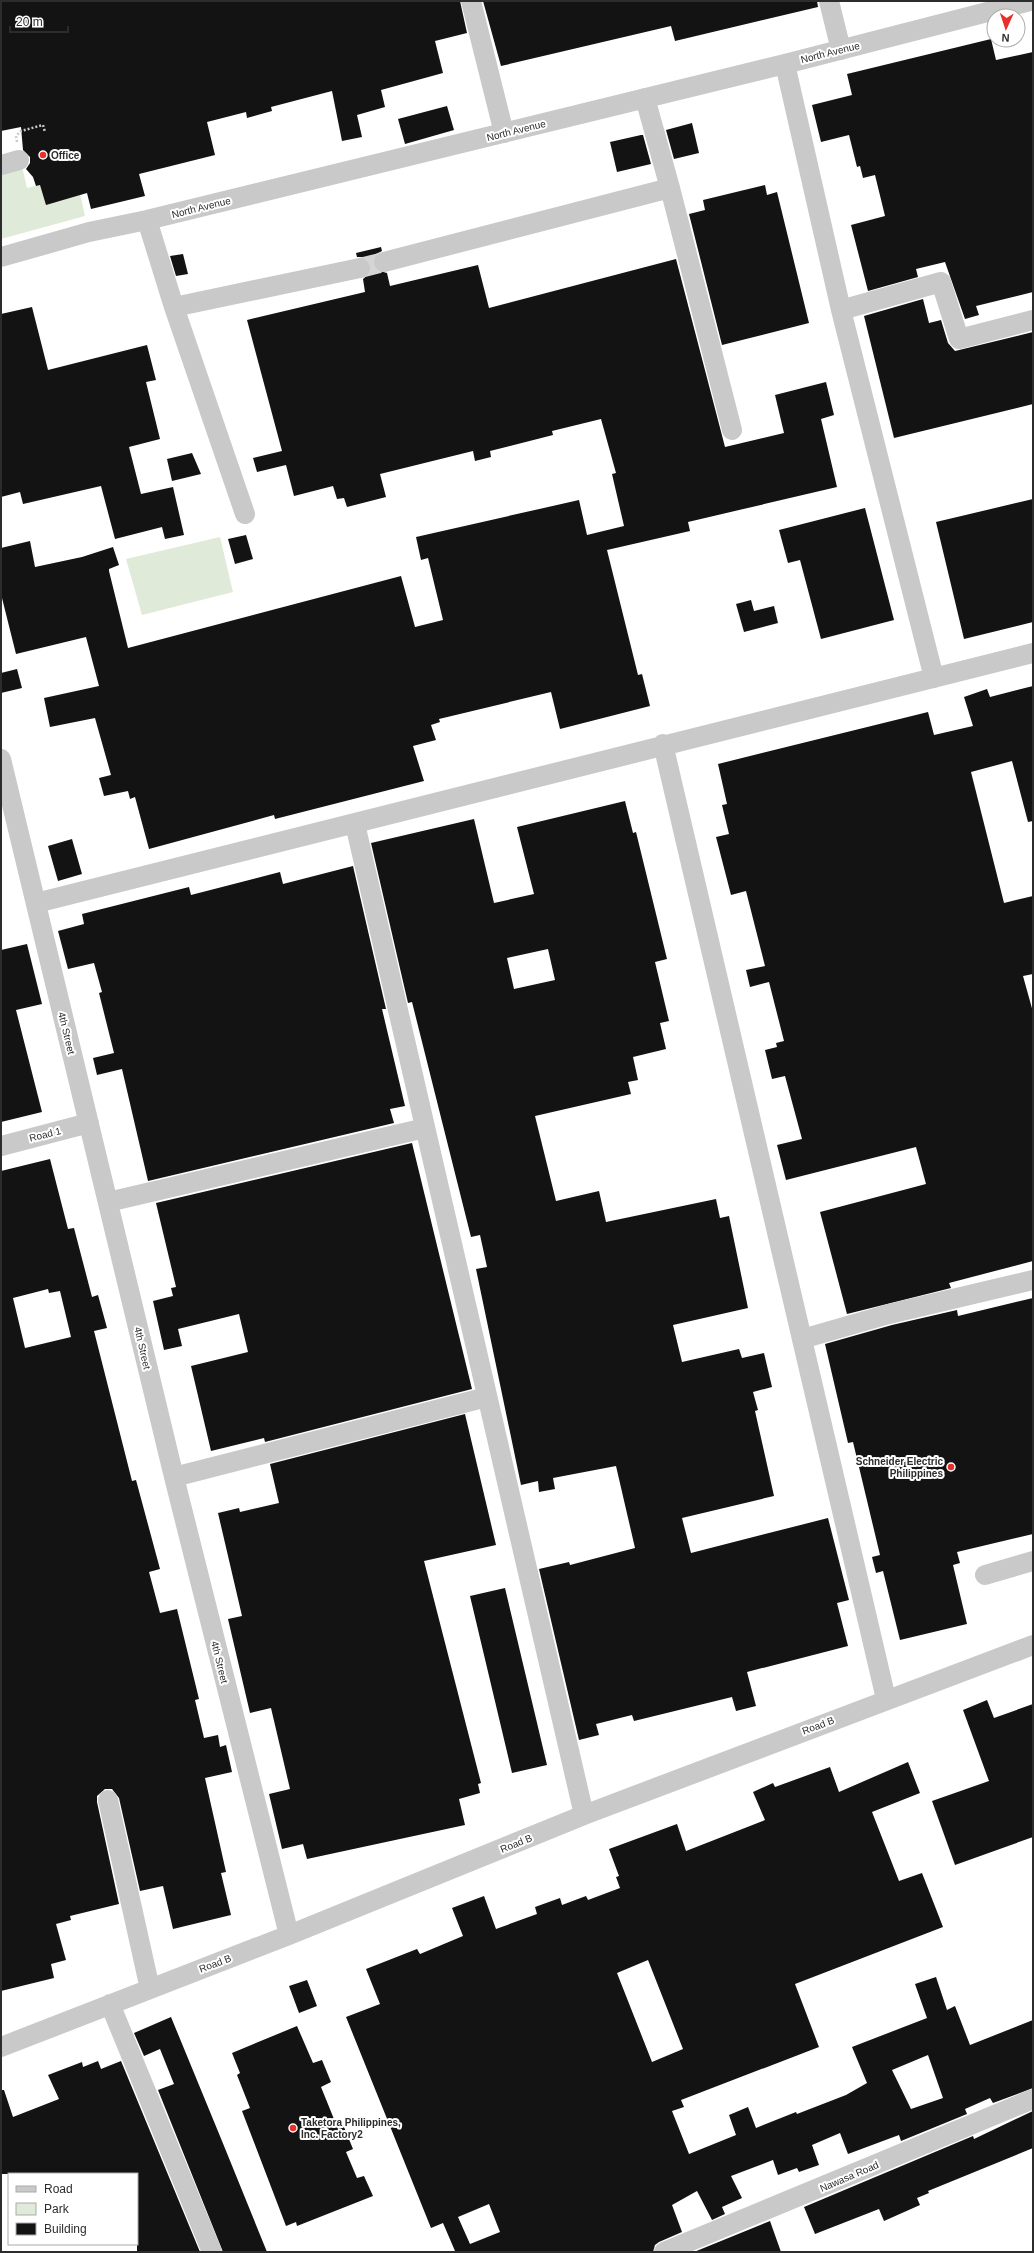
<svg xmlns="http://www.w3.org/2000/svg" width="1034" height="2253" viewBox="0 0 1034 2253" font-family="Helvetica,sans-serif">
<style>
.green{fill:#e0ead8}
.building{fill:#131313;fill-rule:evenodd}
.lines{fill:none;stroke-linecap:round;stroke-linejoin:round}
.minor-tunnel{stroke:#d5d5d5;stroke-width:20;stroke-dasharray:20 10;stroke-linecap:butt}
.path{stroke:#c9c9c9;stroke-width:2.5;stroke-dasharray:2 2;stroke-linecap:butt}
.minor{stroke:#c9c9c9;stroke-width:20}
.poi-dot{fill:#e7302a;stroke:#fff;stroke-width:1.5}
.labels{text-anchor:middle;stroke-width:4;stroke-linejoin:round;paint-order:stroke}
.street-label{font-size:10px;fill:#2c2c2c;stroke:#fff}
.poi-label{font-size:10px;font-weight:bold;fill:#2c2c2c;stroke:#fff;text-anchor:start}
</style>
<rect width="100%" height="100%" fill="#fff"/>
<!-- green -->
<path class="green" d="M21,162L27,188L76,176L85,216L1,239V167Z
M220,537L233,592L142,615L126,559Z"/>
<!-- building -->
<path class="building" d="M1,1H460L467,33L435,41L443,73L381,90L385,107L357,115L362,137L342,141L332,91L271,107L272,111L247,118L246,112L207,122L215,155L139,174L145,196L91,209L87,193L46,205L40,185L36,186L33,177L26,169L30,163V157L23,150L21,127L1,131Z
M483,1H817L818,7L675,41L671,26L501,66Z
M991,39L996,60L1033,52V292L976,306L979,315L965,319L945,262L916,269L918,277L868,291L851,225L885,216L875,175L863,178L860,166L857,167L849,135L821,142L812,105L852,95L847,74Z
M447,106L454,130L405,144L398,119Z
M692,123L699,153L674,159L666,130Z
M641,135H643L651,164L617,172L610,142Z
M765,185L767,195L777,192L809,323L722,345L689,214L705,210L703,200Z
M381,247L382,251L376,254L373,259V264L376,270L387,273L390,286L478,265L489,308L676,259L725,447L784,433L775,395L826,382L834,415L821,419L837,487L688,522L690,531L607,550L638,675L642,674L650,706L560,729L551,692L439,719L440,722L431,725L436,740L413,746L424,781L275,819L274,815L149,849L135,797L130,799L128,791L104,796L99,778L111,775L95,718L50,727L44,698L99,686L86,637L16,654L1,594V548L30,541L35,567L82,557L113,547L119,565L109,569V571L128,648L401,576L415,627L443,620L428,558L421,560L416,537L579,500L587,535L624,526L612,474L616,473L601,419L552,431L553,435L490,451L491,457L475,461L473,451L380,474L386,497L347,507L344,498L337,499L333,486L294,496L286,465L257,472L253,458L282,451L247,320L365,292L363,279L371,272V265L364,257H357L356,253Z
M183,254L188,274L176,276L170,256Z
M923,299L929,323L941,320L948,343L955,351L1033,332V404L894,438L864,316Z
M32,307L48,370L147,345L156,380L146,382L160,439L129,447L141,494L173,487L184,535L165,539L162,527L115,539L101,486L23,504L20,492L1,497V314Z
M192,453L201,474L172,481L167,459Z
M1033,499V622L964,639L936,522Z
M865,508L894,620L821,639L800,560L788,563L779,530Z
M246,535L253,559L235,564L228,539Z
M751,600L754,611L774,606L778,623L744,632L736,604Z
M17,669L22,688L1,693V673Z
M1033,686V821L1028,822L1012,761L971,772L1004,903L1033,896V974L1023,976L1033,1012V1261L949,1283L951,1288L847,1314L820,1212L926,1184L916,1147L786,1180L777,1145L802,1139L785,1076L772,1079L765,1050L777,1047L776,1043L784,1041L769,982L750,987L746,970L765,966L746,891L731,895L716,837L729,834L722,805L727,804L718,764L928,712L934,735L973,726L964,697L987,689L990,697Z
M625,801L633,833L636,832L667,959L655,962L669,1021L660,1023L666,1049L633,1057L638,1080L628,1082L631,1094L535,1116L556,1201L599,1191L606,1222L716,1199L720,1218L729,1216L748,1308L673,1325L682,1362L739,1349L742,1358L764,1353L772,1387L753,1392L758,1410L755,1411L774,1496L682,1518L691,1553L828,1518L849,1600L837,1603L848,1646L747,1672L756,1706L736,1711L732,1697L634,1721L632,1715L596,1724L599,1735L579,1740L539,1569L569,1562L570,1565L635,1548L616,1466L553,1478L555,1489L539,1492L538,1481L521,1485L476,1269L487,1267L480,1235L471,1237L412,1002L408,1003L371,843L474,819L494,903L534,894L517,827ZM548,949L555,980L514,989L507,958Z
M72,839L82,874L58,881L48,846Z
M353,866L386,1009H382L405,1106L390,1109L394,1123L148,1181L122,1069L97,1075L93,1058L114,1053L99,993L102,992L94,963L68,969L58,931L84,924L82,914L189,887L191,895L280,872L283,884Z
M27,944L42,1004L16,1010L42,1112L1,1122V950Z
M412,1143L472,1389L265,1442L264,1438L211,1451L191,1366L248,1352L239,1314L178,1329L182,1346L164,1350L153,1301L173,1296L171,1288L176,1287L156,1203Z
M50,1159L68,1229L74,1228L92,1297L98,1295L107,1328L94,1331L132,1481L136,1480L160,1569L149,1572L160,1613L177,1609L199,1699L195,1700L204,1738L218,1735L220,1747L226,1745L232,1772L205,1778L226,1872L221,1873L231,1915L173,1929L163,1886L140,1891L119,1798L112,1789H105L97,1796V1802L119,1904L70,1916L71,1920L56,1924L66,1960L51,1964L54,1978L1,1991V1171ZM48,1289L49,1293L60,1291L71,1337L25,1348L13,1298Z
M1033,1298V1534L957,1552L960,1563L953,1565L967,1624L900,1640L883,1571L876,1573L872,1557L880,1555L853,1442L848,1443L825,1344L892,1325L957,1310L958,1316Z
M465,1414L496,1545L424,1561L481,1783L478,1784L480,1793L459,1799L465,1825L307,1859L303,1844L282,1849L269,1794L290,1789L271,1708L250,1713L228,1619L242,1616L218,1513L239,1508L240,1512L279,1503L270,1464Z
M505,1588L547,1765L512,1773L470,1596Z
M987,1700L994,1718L1033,1704V1837L955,1865L932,1801L989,1781L963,1710Z
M908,1762L920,1793L872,1812L899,1881L922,1873L943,1927L795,1984L819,2047L681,2100L684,2107L672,2111L689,2154L736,2135L729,2115L748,2107L756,2128L796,2112L797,2114L846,2095L867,2083L852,2047L927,2018L915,1984L936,1977L947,2010L955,2006L970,2045L1033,2020V2088L993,2103L990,2098L965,2109L967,2114L901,2141L899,2135L848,2154L840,2133L812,2145L819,2165L799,2172L797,2168L778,2175L773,2160L731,2176L742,2198L722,2207L725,2214L712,2220L697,2191L672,2205L682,2232L659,2242L655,2245L653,2252H452L455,2251L443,2223L431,2228L346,2017L380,2004L366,1969L417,1949L420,1954L463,1936L452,1908L484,1896L496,1929L537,1914L535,1907L560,1898L562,1905L586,1896L588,1900L620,1888L616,1877L619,1876L609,1849L677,1824L686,1851L765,1820L753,1792L773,1783L775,1787L830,1767L839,1792ZM648,1960L683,2049L652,2062L617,1973ZM928,2055L943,2098L911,2109L892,2070ZM489,2204L500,2232L470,2244L458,2217Z
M307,1980L317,2006L299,2013L289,1986Z
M171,2017L222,2141L267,2252H223L158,2090L174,2084L160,2049L144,2056L134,2033Z
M297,2026L313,2063L322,2060L331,2082L321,2087L338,2129L344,2127L353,2149L346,2152L357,2178L364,2176L373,2196L297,2226L296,2222L286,2226L242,2111L250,2108L237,2075L240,2073L232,2053Z
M98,2061L101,2069L121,2061L200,2252H137V2174H1V2090H4L13,2117L59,2099L48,2075L82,2062L83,2067Z
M1033,2111V2148L928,2191L929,2193L917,2198L920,2205L884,2221L879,2209L815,2234L804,2207L973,2136L974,2139Z
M770,2221L781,2252H694Z"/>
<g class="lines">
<!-- minor-tunnel -->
<path class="minor-tunnel" d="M360,268L384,262"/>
<!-- path -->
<path class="path" d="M17,142L16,136L21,131L43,125L45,132"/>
<!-- minor -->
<path class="minor" d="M471,1L504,133
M829,1L841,50
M785,64L841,310L934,678
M1,165L19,160
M670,188L732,430
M147,220L174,307L245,514
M1,257L89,232L147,220L785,64L1030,1
M384,262L670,188L645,98
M174,307L360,268
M841,310L941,282L959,339L1033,320
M663,744L886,1699
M1,759L174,1477L289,1935
M355,824L584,1815
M36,903L1033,653
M1,1146L89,1123
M108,1202L425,1128
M802,1339L889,1314L1033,1280
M174,1477L487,1397
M985,1575L1033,1561
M108,1800L150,1989
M110,2004L212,2252
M1,2047L289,1935L584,1815L1033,1645
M664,2252L1033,2099"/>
</g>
<!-- markers -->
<g class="poi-dot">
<circle cx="43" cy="155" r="4"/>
<circle cx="951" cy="1467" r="4"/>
<circle cx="293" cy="2128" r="4"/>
</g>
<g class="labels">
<!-- street labels -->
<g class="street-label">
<text transform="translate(830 52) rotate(-14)" y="4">North Avenue</text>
<text transform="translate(516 130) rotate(-14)" y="4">North Avenue</text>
<text transform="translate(201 207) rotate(-14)" y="4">North Avenue</text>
<text transform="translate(67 1033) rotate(76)" y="4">4th Street</text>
<text transform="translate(45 1134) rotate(-14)" y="4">Road 1</text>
<text transform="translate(143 1348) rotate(77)" y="4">4th Street</text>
<text transform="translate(220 1662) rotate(76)" y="4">4th Street</text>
<text transform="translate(818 1725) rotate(-21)" y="4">Road B</text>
<text transform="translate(516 1843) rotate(-22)" y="4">Road B</text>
<text transform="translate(215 1963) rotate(-21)" y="4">Road B</text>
<text transform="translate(849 2176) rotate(-23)" y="4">Nawasa Road</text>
</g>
<!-- poi labels -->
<g class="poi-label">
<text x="51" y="159">Office</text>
<text x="943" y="1465" text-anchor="end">Schneider Electric<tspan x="943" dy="12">Philippines</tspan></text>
<text x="301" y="2126">Taketora Philippines,<tspan x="301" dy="12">Inc. Factory2</tspan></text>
</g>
</g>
<!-- border -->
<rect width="1034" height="2253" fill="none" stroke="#2c2c2c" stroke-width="4"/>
<!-- legend -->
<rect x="8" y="2173" width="130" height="72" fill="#ffffff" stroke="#ababab"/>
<rect x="16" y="2186" width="20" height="6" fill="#c9c9c9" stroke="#ababab"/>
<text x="44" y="2193" font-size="12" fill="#2c2c2c">Road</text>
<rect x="16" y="2203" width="20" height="12" fill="#e0ead8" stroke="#ababab"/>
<text x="44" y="2213" font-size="12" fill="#2c2c2c">Park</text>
<rect x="16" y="2223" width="20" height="12" fill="#131313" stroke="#ababab"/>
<text x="44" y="2233" font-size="12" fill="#2c2c2c">Building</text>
<!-- north arrow -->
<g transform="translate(1006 28) rotate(183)"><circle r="19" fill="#ffffff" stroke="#ababab"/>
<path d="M0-3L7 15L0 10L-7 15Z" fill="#e7302a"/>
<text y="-6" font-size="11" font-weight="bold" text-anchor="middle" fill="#2c2c2c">N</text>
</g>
<!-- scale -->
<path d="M10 26v6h58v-6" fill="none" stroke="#2c2c2c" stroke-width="2"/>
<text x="16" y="26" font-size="12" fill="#2c2c2c" stroke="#ffffff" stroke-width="3" paint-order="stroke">20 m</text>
</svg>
